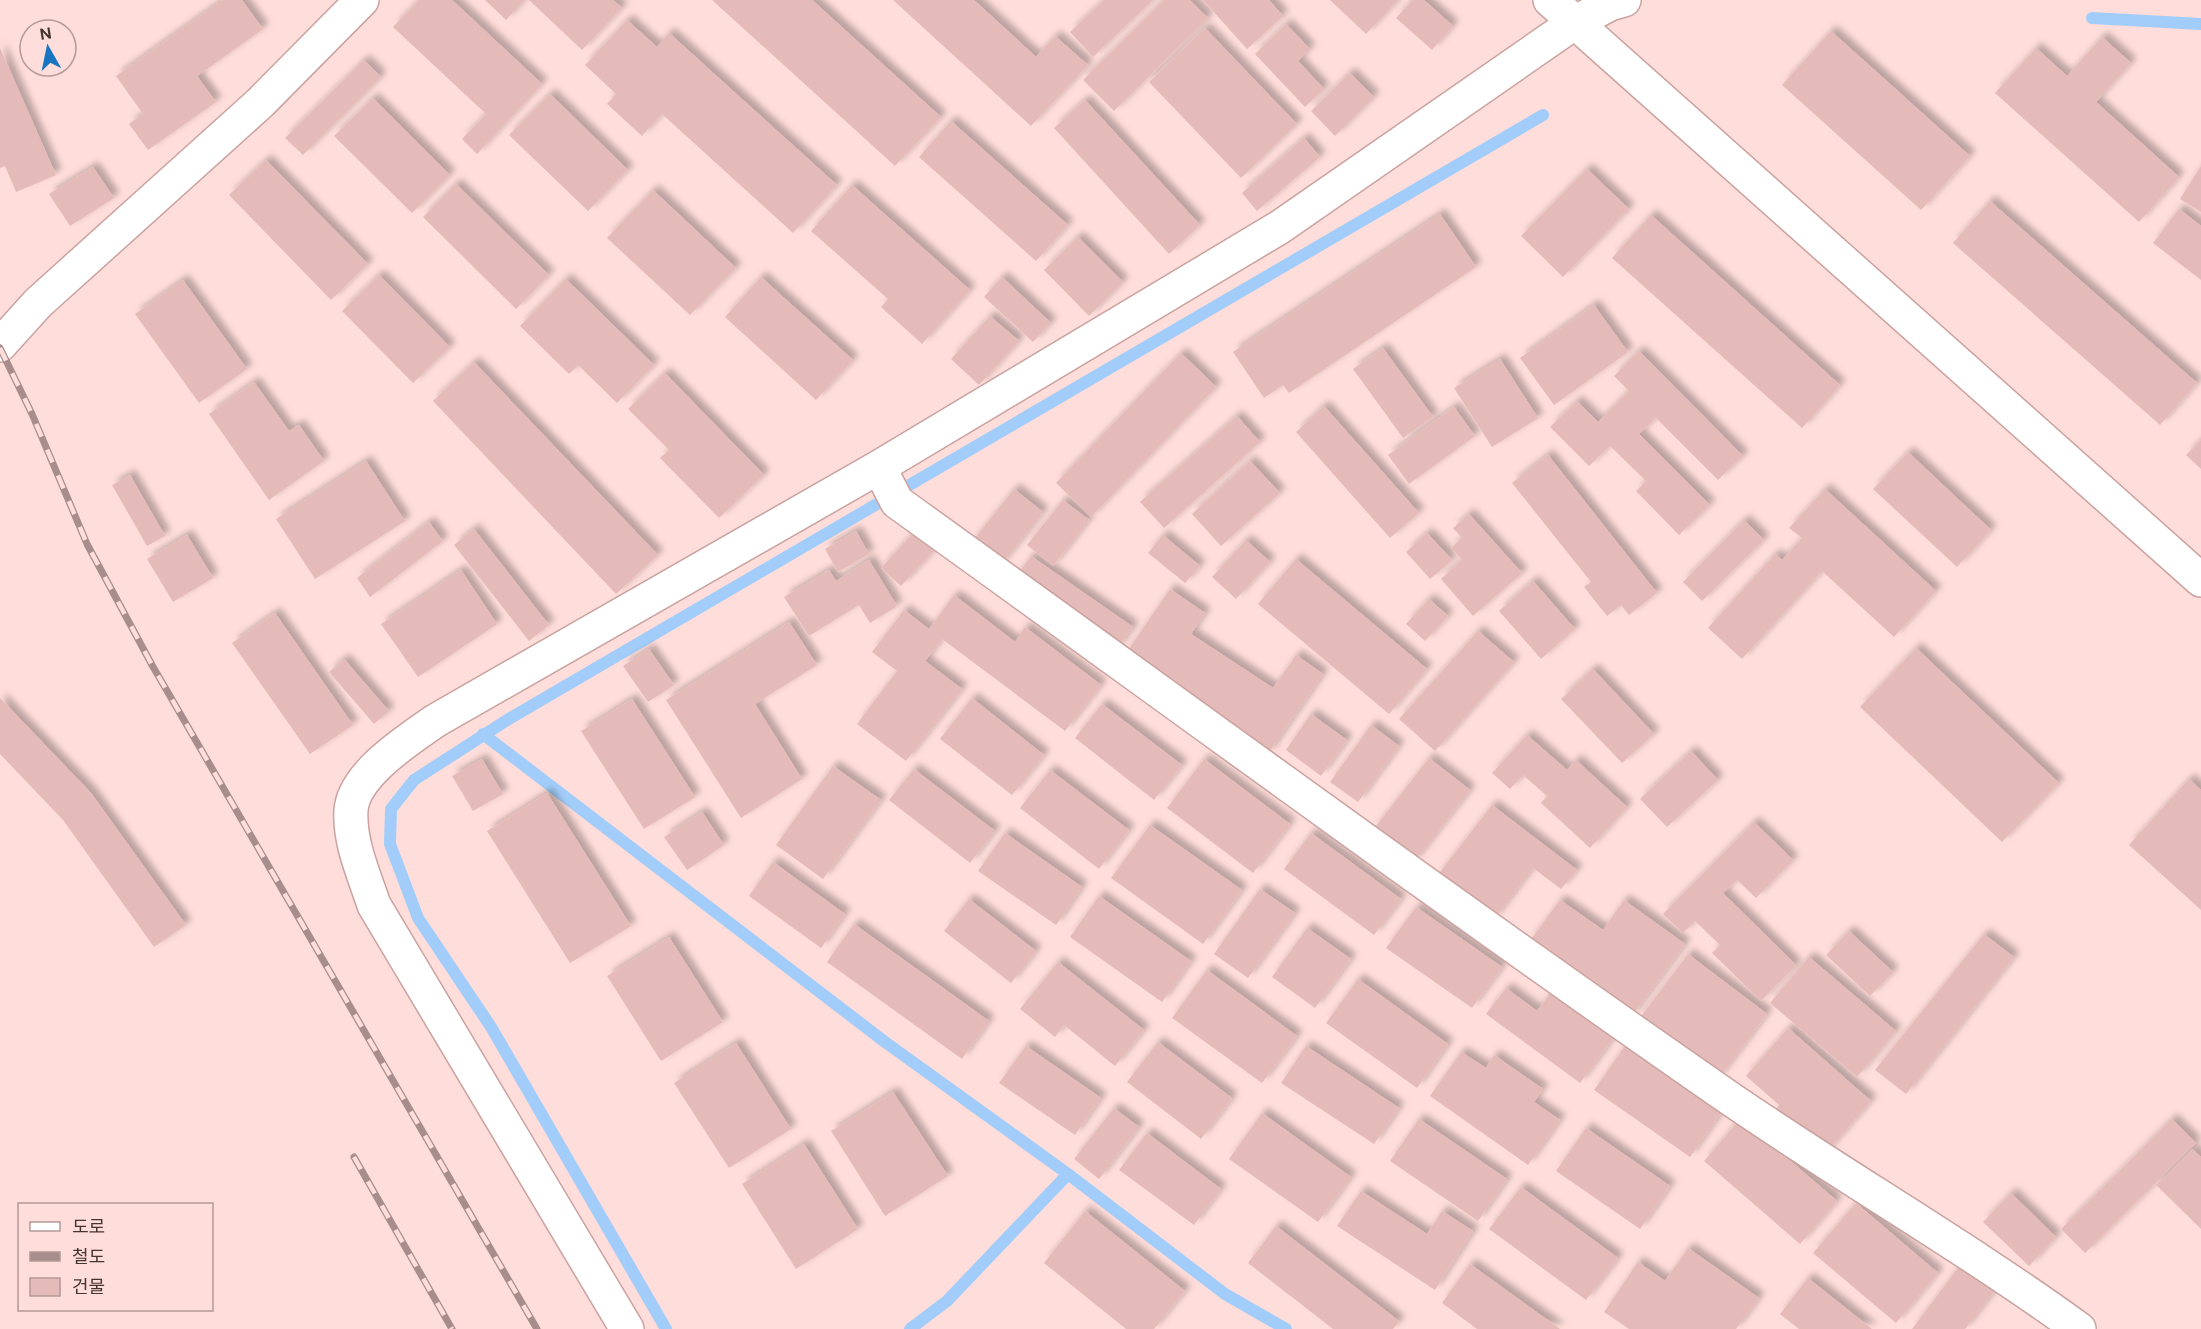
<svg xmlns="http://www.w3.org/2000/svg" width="2201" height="1329" viewBox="0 0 2201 1329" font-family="'DM Sans','Noto Sans KR',sans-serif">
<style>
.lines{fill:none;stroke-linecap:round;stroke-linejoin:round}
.stream{stroke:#a2cdfa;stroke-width:12}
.building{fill:#e4bbb8;filter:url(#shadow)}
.minor-casing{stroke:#caa29f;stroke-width:36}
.major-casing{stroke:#caa29f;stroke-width:36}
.minor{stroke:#fff;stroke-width:33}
.major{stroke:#fff;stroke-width:33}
.rail-casing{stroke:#a78d8b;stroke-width:7}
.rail{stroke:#ffddda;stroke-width:4.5;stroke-dasharray:14;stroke-linecap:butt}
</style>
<defs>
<filter id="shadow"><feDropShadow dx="5.5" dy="-5.5" stdDeviation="3" flood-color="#0004"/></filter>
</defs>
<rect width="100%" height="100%" fill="#ffddda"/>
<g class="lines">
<!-- stream -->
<path class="stream" d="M2092,18L2201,24
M483,734L885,1042L1068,1174
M666,1329L491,1027L418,918L390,844L391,809L414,780L507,720L1543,115
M910,1329L947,1301L1068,1174L1225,1294L1286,1329"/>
</g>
<!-- building -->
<path class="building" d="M223,0H242L263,29L197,76L216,102L148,150L129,124L143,114L116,76Z
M419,0H452L542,84L477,154L462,139L486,114L393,27Z
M485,0H524L506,20Z
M529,0H613L622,8L582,50Z
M712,0H812L941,117L895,166Z
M893,0H974L1036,57L1055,36L1088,65L1031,126Z
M1104,0H1153L1093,57L1070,32Z
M1164,0H1190L1208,18L1114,111L1083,80Z
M1203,0H1269L1283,16L1247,49Z
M1330,0H1398L1366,34Z
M1413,0H1424L1453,26L1432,50L1396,18Z
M627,20L657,47L669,33L837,185L793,233L662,114L642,136L607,104L616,94L585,65Z
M1286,24L1310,49L1298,61L1324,89L1305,107L1255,54Z
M1205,28L1297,124L1241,178L1149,82Z
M1831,31L1970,156L1921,210L1782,85Z
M2102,37L2131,63L2096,102L2179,177L2139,222L1995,93L2036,48L2067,76Z
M0,48L56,175L16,192L5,166L0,168Z
M364,60L381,77L303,155L285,138Z
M1350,73L1374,97L1335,136L1311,111Z
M550,94L628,170L588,211L509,135Z
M373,98L450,175L412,213L334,136Z
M1085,100L1200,225L1169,254L1054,128Z
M951,121L1068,225L1036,261L919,157Z
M1304,138L1320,157L1257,211L1242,193Z
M266,160L368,264L331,300L229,195Z
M2201,166V212L2180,199Z
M93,167L114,198L70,226L49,194Z
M1587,169L1629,209L1563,277L1521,236Z
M456,184L549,275L516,309L423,217Z
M852,185L970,290L922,344L881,307L888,299L811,231Z
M653,190L736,268L690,315L607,238Z
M1990,201L2197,383L2160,425L1953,243Z
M2179,209L2201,226V280L2153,243Z
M1440,214L1476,267L1289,393L1283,385L1264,398L1233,352Z
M1651,215L1840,385L1802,428L1612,258Z
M1078,237L1123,282L1089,316L1044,270Z
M379,275L450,347L413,383L342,311Z
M761,277L853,360L816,400L725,317Z
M1002,277L1051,323L1033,342L984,297Z
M566,279L654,365L617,403L578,365L569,374L520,326Z
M183,280L247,369L199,403L135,314Z
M1594,305L1628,352L1554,405L1520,358Z
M990,316L1019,341L979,385L951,359Z
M1383,348L1433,417L1403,438L1353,369Z
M1639,351L1743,456L1718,480L1656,418L1639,434L1710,505L1679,535L1636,491L1646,481L1610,446L1589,466L1550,427L1577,401L1598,422L1629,391L1614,376Z
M1181,353L1216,387L1091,517L1056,483Z
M1500,359L1538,418L1492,447L1454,388Z
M474,362L658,555L616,594L433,401Z
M665,373L764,475L719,518L660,458L669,450L628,409Z
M254,382L289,431L299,425L324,461L269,500L209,414Z
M1324,406L1419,513L1390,538L1296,432Z
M1454,407L1475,436L1409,484L1388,455Z
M1237,416L1260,442L1164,528L1140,502Z
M2201,440V469L2186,455Z
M1908,452L1991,530L1957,567L1873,489Z
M1548,455L1657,593L1629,615L1621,605L1607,616L1584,587L1591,582L1512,483Z
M366,461L405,521L315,579L276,519Z
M1250,461L1280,493L1221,546L1192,514Z
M130,475L165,536L147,546L112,485Z
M1014,489L1043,512L1000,566L971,543Z
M1825,489L1936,591L1894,637L1822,571L1742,659L1708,628L1775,554L1782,560L1802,538L1789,528Z
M1063,500L1089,520L1053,566L1027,545Z
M1469,514L1522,573L1473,616L1441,579L1462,560L1451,548L1462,538L1453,528Z
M1744,520L1764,540L1702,601L1683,582Z
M429,522L443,541L370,597L357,578Z
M474,529L549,625L529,641L454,545Z
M856,531L869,554L838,572L825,549Z
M914,532L934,550L901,586L881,568Z
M1427,533L1452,560L1430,579L1406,552Z
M187,535L213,578L173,602L147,559Z
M1163,535L1200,566L1185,583L1148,553Z
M1246,540L1270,562L1236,599L1212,577Z
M1031,556L1133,627L1117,649L1015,578Z
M1296,559L1427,669L1389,714L1258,604Z
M869,560L897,606L870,623L859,605L809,636L784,597L829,570L836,581Z
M461,570L497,624L418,677L381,624Z
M1533,581L1575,629L1541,659L1499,611Z
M1170,589L1205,613L1191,634L1273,688L1296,655L1323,674L1268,754L1124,656Z
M954,595L1015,642L1025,627L1101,685L1065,731L942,639L925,661L962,689L906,761L857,724L897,671L872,652L904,610L929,629Z
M1429,599L1448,616L1425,641L1406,624Z
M275,613L353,725L310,754L232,643Z
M789,622L817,665L755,704L802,779L741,818L666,700Z
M1478,631L1514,662L1435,751L1399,719Z
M1916,648L2059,783L2002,842L1860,707Z
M649,649L674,685L648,702L623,666Z
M344,659L389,711L374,724L329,672Z
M1593,669L1654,734L1622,763L1561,699Z
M0,698L91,793L186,925L154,947L63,820L0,754Z
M972,698L1044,755L1012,795L940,739Z
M632,699L695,797L644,829L581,731Z
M1102,704L1182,765L1154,800L1075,738Z
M1311,714L1347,740L1321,776L1286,750Z
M1371,725L1399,746L1358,802L1330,782Z
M1527,735L1567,770L1576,760L1627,807L1590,848L1541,803L1547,796L1523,775L1510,789L1492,773Z
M1691,751L1718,780L1667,827L1640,799Z
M1429,758L1470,790L1414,862L1373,830Z
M482,759L503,794L473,811L452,776Z
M1204,759L1290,824L1253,873L1167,808Z
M833,766L881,800L823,879L776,845Z
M914,769L995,831L970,863L889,800Z
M1050,770L1129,830L1099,869L1020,808Z
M2189,779L2201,790V910L2129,845Z
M547,793L631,926L570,963L487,831Z
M1492,805L1577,870L1561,889L1533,868L1494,919L1437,876Z
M702,812L724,845L687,870L664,837Z
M1754,822L1793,860L1756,898L1737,880L1723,893L1796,965L1761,1001L1712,953L1720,945L1695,921L1683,933L1663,914Z
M1150,825L1242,890L1203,944L1111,878Z
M1005,833L1082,887L1056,925L978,871Z
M1311,833L1401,899L1374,935L1284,869Z
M773,862L845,914L821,948L749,896Z
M1260,889L1295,913L1248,978L1214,954Z
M1099,896L1191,961L1162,1002L1070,937Z
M969,899L1036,951L1011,983L944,931Z
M1560,900L1603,930L1624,900L1685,944L1632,1016L1529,942Z
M1416,907L1502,967L1472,1008L1386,948Z
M854,924L989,1021L962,1059L827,962Z
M1307,928L1351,959L1315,1008L1272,977Z
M1849,931L1893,972L1870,996L1826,955Z
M1984,934L2014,957L1906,1094L1875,1070Z
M669,937L723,1022L661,1061L607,976Z
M1688,954L1767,1014L1718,1079L1639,1019Z
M1809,957L1896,1031L1857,1077L1770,1003Z
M1058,962L1144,1030L1115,1066L1064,1025L1055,1037L1020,1009Z
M1207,970L1297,1036L1262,1083L1172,1018Z
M1358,979L1448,1044L1417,1088L1326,1023Z
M1506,988L1537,1011L1552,991L1614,1037L1580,1083L1486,1014Z
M1788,1028L1871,1101L1826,1153L1775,1110L1779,1105L1746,1076Z
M1158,1042L1232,1098L1201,1139L1127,1082Z
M736,1043L791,1129L729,1168L674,1083Z
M1627,1043L1723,1110L1690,1157L1594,1090Z
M1026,1046L1101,1098L1075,1135L999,1083Z
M1306,1046L1399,1108L1374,1144L1281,1083Z
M1461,1052L1486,1068L1494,1055L1543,1089L1534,1102L1560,1120L1528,1165L1430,1096Z
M893,1092L948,1176L885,1216L831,1131Z
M1114,1108L1139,1127L1099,1179L1074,1159Z
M1262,1113L1351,1177L1318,1222L1229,1159Z
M1741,1118L1837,1201L1800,1244L1704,1161Z
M1419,1119L1507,1179L1478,1221L1390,1161Z
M2172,1119L2196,1143L2085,1253L2061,1229Z
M1586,1128L1670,1186L1640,1229L1556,1171Z
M1147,1133L1221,1189L1194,1225L1119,1170Z
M804,1144L858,1229L796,1269L742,1184Z
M2192,1149L2201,1157V1229L2156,1185Z
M1521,1187L1618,1258L1586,1300L1489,1229Z
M1361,1191L1427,1234L1442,1211L1473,1231L1435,1290L1337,1226Z
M2011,1193L2056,1237L2029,1266L1983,1222Z
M1856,1203L1938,1273L1896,1323L1813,1253Z
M1085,1211L1185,1291L1154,1329H1126L1044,1263Z
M1276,1226L1399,1321L1393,1329H1333L1248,1263Z
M1688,1248L1759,1298L1736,1329H1629L1604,1312L1638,1262L1665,1281Z
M1470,1264L1560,1329H1477L1442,1303Z
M1961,1264L1995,1290L1965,1329H1912Z
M1808,1278L1872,1329H1799L1780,1314Z"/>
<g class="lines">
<!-- minor casing -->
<g class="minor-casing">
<path id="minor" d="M0,345L38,303L260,103L362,0
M879,467L897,502C1171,699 1444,900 1722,1093C1839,1174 1963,1245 2079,1329
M627,1329L374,905C364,875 349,842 351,810C354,774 408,740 435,721L879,467L1280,227L1574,23L1610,4L1624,0"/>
</g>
<!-- major casing -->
<g class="major-casing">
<path id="major" d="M1550,0L2201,580"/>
</g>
<!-- minor -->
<use href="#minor" class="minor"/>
<!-- major -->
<use href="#major" class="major"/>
<!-- rail casing -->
<g class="rail-casing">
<path id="rail" d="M0,348L32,414L87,544L152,665L537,1329
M354,1157L452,1329"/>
</g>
<!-- rail -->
<use href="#rail" class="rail"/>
</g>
<!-- legend -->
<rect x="18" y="1203" width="195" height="108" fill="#ffddda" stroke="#b49997" stroke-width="1.5"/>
<rect x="30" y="1222" width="30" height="9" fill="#ffffff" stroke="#b49997" stroke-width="1.5"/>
<text x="72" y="1233" font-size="18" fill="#443432">도로</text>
<rect x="30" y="1252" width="30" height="9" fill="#a78d8b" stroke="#b49997" stroke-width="1.5"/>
<text x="72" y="1263" font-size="18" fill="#443432">철도</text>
<rect x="30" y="1278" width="30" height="18" fill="#e4bbb8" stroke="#b49997" stroke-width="1.5"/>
<text x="72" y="1293" font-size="18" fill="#443432">건물</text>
<!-- north arrow -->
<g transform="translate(48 48) rotate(351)"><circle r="28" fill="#ffddda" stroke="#b49997" stroke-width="1.5"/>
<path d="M0-4.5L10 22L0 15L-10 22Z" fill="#1875c2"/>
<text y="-9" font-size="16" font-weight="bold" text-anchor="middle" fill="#443432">N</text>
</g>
</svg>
